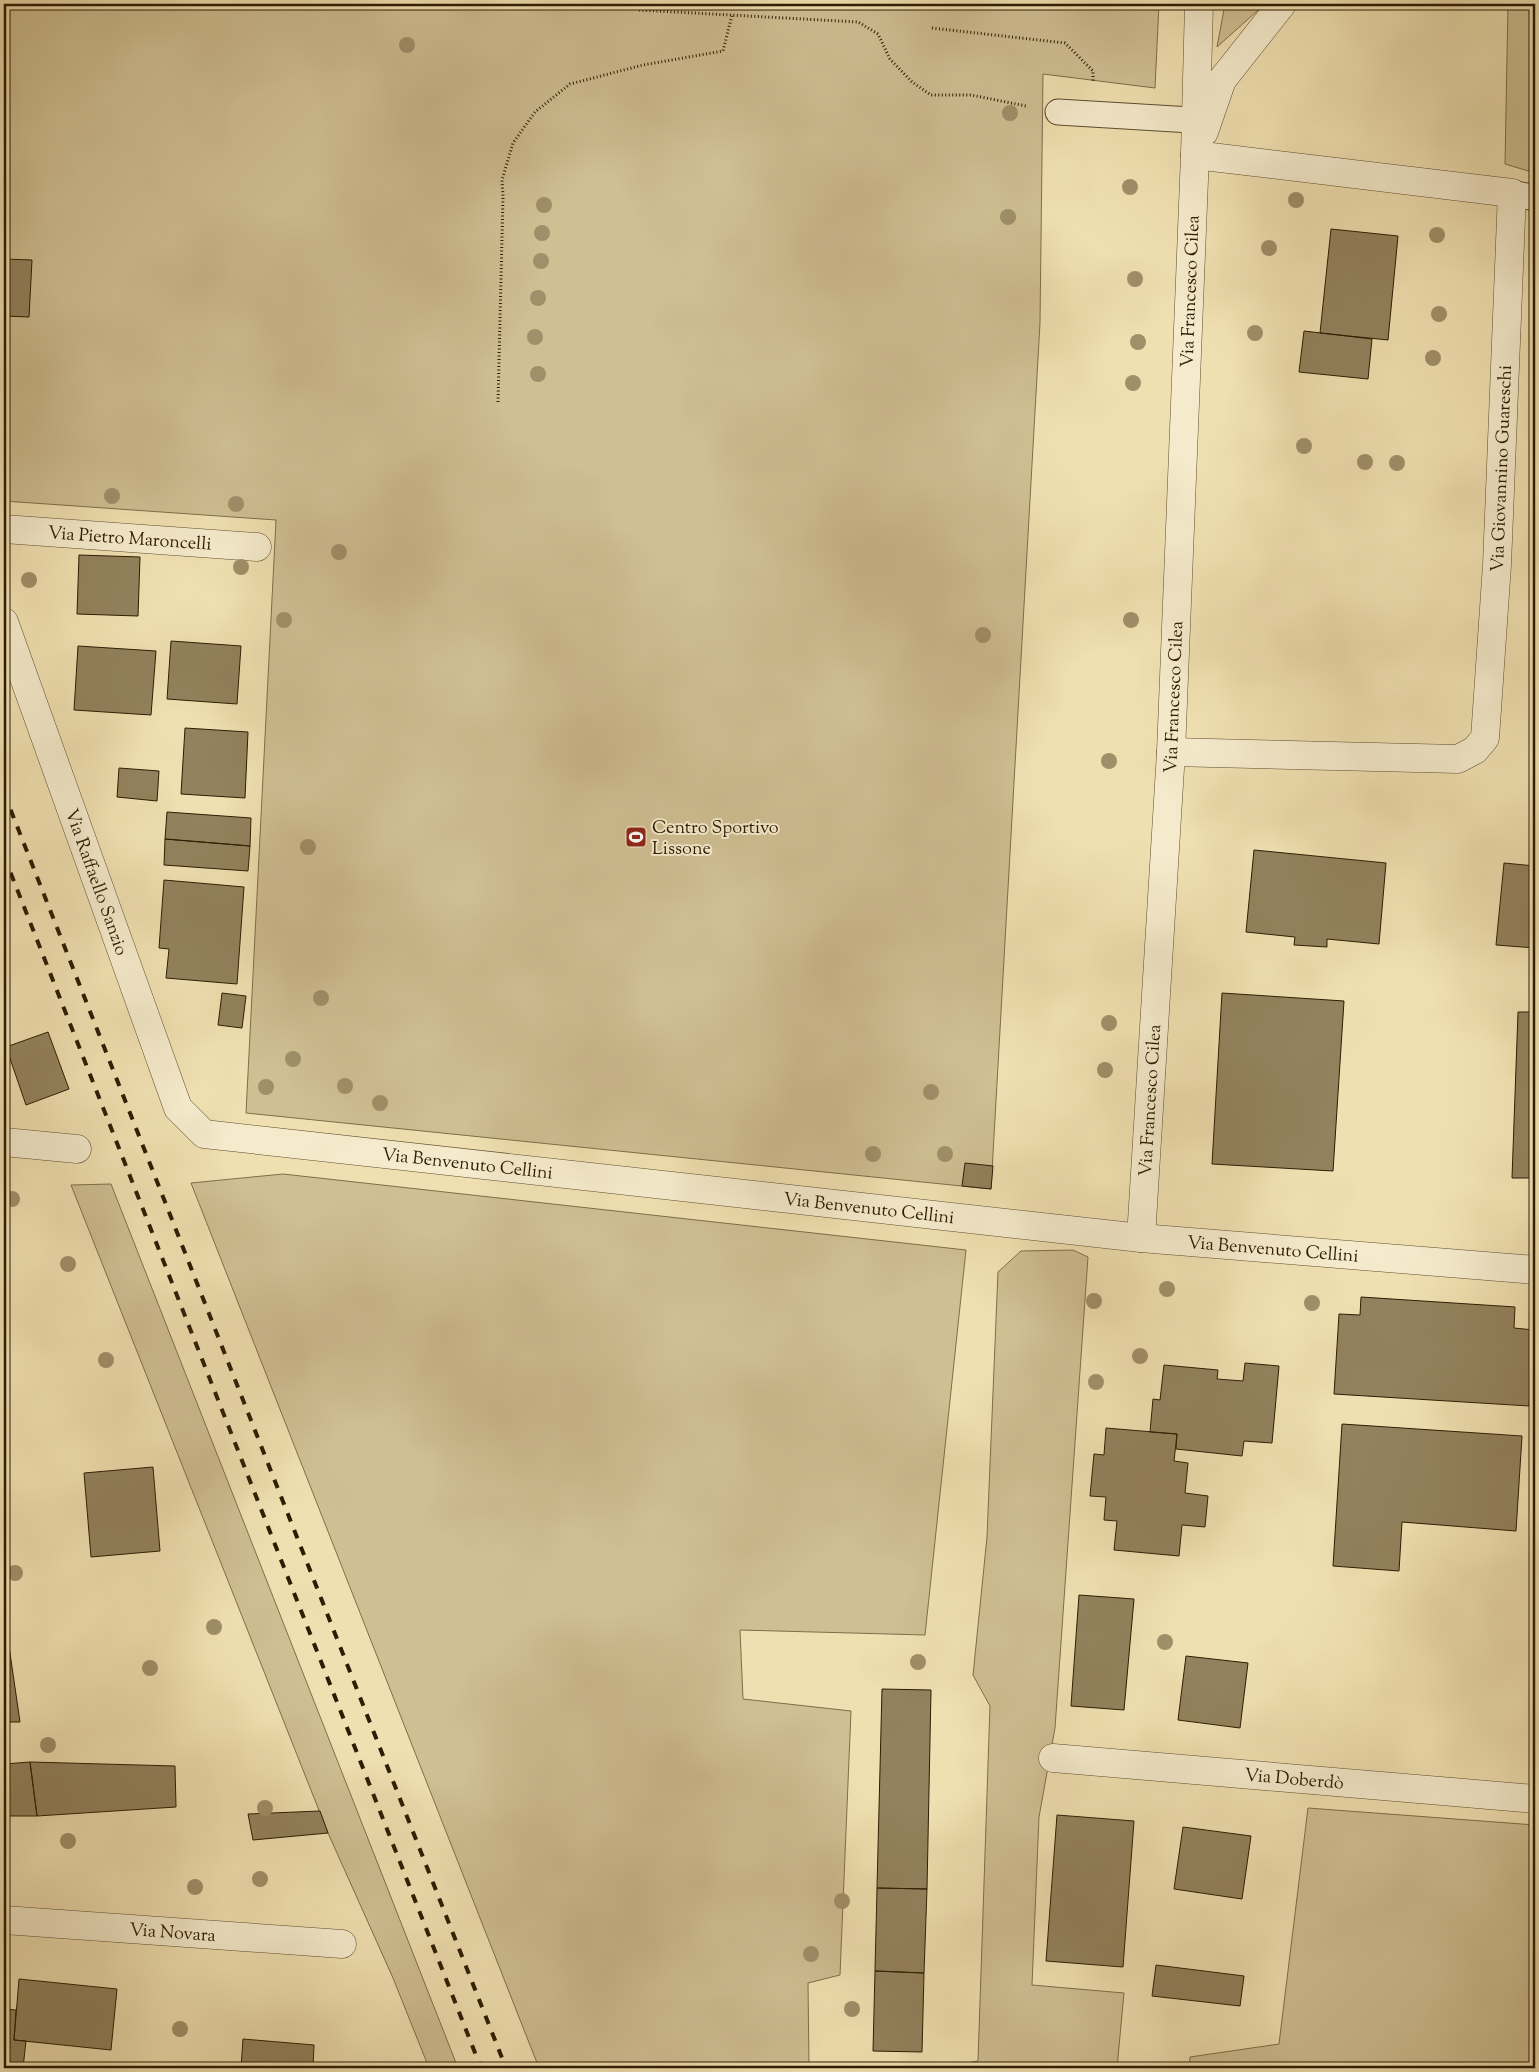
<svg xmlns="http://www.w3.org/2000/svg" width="1539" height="2072" viewBox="0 0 1539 2072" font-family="'Sorts Mill Goudy',serif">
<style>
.green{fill:#cfbf93;stroke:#7e6e4a}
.building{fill:#92825d;stroke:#2d1c02}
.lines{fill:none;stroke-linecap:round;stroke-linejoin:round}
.lane-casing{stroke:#5e4d2e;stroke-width:27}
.street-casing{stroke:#5e4d2e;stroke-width:29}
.path{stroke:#2d1c02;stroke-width:3;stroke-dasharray:1 2.5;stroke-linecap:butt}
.lane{stroke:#f5ebcc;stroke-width:25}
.street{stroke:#f5ebcc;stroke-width:28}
.rail{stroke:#2d1c02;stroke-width:4;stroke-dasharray:9 9;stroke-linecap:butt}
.tree{fill:#a08f69}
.labels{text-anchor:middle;stroke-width:4;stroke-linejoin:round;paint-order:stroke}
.street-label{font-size:18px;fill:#2d1c02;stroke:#f5ebcc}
.poi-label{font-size:18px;fill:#2d1c02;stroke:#f5ebcc;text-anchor:start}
</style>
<rect width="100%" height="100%" fill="#f0e0b1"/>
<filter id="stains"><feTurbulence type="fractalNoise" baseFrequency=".004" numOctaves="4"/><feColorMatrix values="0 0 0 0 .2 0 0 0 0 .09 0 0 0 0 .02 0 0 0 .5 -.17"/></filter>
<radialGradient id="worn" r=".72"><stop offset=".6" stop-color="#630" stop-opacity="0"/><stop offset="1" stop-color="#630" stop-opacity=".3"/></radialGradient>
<!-- green -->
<path class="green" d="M4,4H1159L1155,88L1043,74L1040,323L991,1189L246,1113L276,520L4,501Z
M1225,4H1265L1217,47Z
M1508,4H1535V173L1505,164Z
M283,1174L966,1250L925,1635L740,1630L743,1699L851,1711L840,1975L808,1983L809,2068H539L191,1183Z
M111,1184L458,2068H429L393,1978L328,1833L71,1185Z
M1073,1250L1088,1257L1055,1728L1039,1817L1032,1985L1124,1993L1117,2068H939L978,2061L990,1706L973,1675L987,1537L998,1272L1021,1251Z
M1308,1808L1535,1825V2068H1189L1190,2057L1279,2044Z"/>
<!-- building -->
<path class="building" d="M1331,229L1398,236L1388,340L1320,333Z
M4,259L32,260L29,317L4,316Z
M1304,331L1372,339L1368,379L1299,372Z
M79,555L140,557L138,616L77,614Z
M171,641L241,646L237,704L167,699Z
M78,646L156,651L151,715L74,710Z
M185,728L248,732L245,798L181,794Z
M119,768L159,771L157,801L117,797Z
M167,812L251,818L250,846L165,839Z
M165,839L250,846L248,871L164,865Z
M1254,850L1386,863L1379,944L1327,939V947L1294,945L1295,937L1246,932Z
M1504,863L1535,866V948L1496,945Z
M164,880L244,887L237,984L166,978L169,949L159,948Z
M222,993L246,996L242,1028L218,1025Z
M1222,993L1344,1001L1333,1171L1212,1164Z
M1518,1012H1535V1178H1512Z
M48,1032L69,1089L26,1105L6,1047Z
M965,1163L993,1166L991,1189L962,1186Z
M1361,1297L1515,1307L1514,1328L1534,1330L1529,1406L1334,1394L1339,1314L1360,1315Z
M1245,1363L1279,1366L1272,1443L1244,1441L1242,1456L1176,1449L1177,1434L1150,1432L1153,1399L1160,1400L1164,1365L1218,1370L1217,1379L1243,1381Z
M1342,1424L1522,1436L1516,1531L1402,1522L1399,1571L1333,1566Z
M1106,1428L1177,1434L1174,1461L1188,1463L1185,1493L1208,1496L1205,1527L1182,1525L1179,1556L1114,1550L1117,1521L1104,1520L1106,1497L1090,1496L1094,1454L1104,1455Z
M153,1467L160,1551L91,1557L84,1473Z
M1079,1595L1134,1599L1124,1710L1071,1706Z
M4,1612L20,1722H4Z
M1186,1656L1248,1663L1240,1728L1178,1720Z
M882,1689L931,1690L927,1889L877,1888Z
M30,1762L175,1766L176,1807L37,1816Z
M30,1762L37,1816H4V1764Z
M320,1811L328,1833L253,1840L248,1814Z
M1057,1815L1134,1821L1123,1967L1046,1961Z
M1183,1827L1251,1836L1242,1899L1174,1889Z
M877,1888L927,1889L924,1973L875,1971Z
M1156,1965L1244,1976L1240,2006L1152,1996Z
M875,1971L924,1973L922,2052L873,2051Z
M19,1979L117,1989L111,2050L14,2040Z
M4,2009L16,2010L14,2040L26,2041L23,2068H4Z
M243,2039L314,2045L313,2068H241Z"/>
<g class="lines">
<!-- lane casing -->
<g class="lane-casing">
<path id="lane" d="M1058,112L1208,121
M1512,193L1535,198"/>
</g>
<!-- street casing -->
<g class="street-casing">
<g id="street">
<path d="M1204,132L1222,80L1282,4"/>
<path id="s1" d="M4,529L257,547"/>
<path id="s2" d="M4,622L178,1108L204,1134L1141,1238L1535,1270"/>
<path id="s3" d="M1171,752L1458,759L1475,750L1485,738L1497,565L1512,193L1195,155"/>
<path d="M4,1142L77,1149"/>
<path id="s4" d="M1141,1238L1171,752L1195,155L1199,4"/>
<path id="s5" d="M1053,1758L1535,1799"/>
<path id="s6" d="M4,1920L342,1944"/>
</g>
</g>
<!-- path -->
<path class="path" d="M639,10L858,22L878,34L890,59L912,82L931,95H971L1026,106
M932,28L1065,43L1093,71V81
M498,402L503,196L502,180L513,143L535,112L570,84L643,65L723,51L732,15"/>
<!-- lane -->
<use href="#lane" class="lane"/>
<!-- street -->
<use href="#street" class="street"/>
<!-- rail -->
<path class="rail" d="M4,793L506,2068
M4,856L481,2068"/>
</g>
<!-- trees -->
<g class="tree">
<circle cx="407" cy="45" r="8"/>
<circle cx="1010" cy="113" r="8"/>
<circle cx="1130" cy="187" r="8"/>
<circle cx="1296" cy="200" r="8"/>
<circle cx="544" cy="205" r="8"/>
<circle cx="1008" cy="217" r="8"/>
<circle cx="542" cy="233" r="8"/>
<circle cx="1437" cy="235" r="8"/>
<circle cx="1269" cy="248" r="8"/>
<circle cx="541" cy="261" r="8"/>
<circle cx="1135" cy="279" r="8"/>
<circle cx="538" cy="298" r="8"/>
<circle cx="1439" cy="314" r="8"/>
<circle cx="1255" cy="333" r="8"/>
<circle cx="535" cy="337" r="8"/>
<circle cx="1138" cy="342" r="8"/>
<circle cx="1433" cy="358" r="8"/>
<circle cx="538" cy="374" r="8"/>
<circle cx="1133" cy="383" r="8"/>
<circle cx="1304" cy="446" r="8"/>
<circle cx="1365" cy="462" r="8"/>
<circle cx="1397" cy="463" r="8"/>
<circle cx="112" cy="496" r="8"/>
<circle cx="236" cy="504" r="8"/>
<circle cx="339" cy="552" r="8"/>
<circle cx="241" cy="567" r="8"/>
<circle cx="29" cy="580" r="8"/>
<circle cx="284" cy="620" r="8"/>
<circle cx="1131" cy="620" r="8"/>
<circle cx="983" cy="635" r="8"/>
<circle cx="1109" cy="761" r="8"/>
<circle cx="308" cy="847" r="8"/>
<circle cx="321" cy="998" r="8"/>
<circle cx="1109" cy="1023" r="8"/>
<circle cx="293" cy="1059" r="8"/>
<circle cx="1105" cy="1070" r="8"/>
<circle cx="345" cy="1086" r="8"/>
<circle cx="266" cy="1087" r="8"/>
<circle cx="931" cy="1092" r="8"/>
<circle cx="380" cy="1103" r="8"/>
<circle cx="873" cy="1154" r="8"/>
<circle cx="945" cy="1154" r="8"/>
<circle cx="12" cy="1199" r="8"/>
<circle cx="68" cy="1264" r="8"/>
<circle cx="1167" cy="1289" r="8"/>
<circle cx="1094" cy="1301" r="8"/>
<circle cx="1312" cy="1303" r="8"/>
<circle cx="1140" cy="1356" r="8"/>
<circle cx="106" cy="1360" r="8"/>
<circle cx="1096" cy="1382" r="8"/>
<circle cx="15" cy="1573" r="8"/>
<circle cx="214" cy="1627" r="8"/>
<circle cx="1165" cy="1642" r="8"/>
<circle cx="918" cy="1662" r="8"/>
<circle cx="150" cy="1668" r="8"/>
<circle cx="48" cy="1745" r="8"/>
<circle cx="265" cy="1808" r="8"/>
<circle cx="68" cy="1841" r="8"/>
<circle cx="260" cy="1879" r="8"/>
<circle cx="195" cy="1887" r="8"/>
<circle cx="842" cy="1901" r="8"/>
<circle cx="811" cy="1954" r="8"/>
<circle cx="852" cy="2009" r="8"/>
<circle cx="180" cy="2029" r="8"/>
</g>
<!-- icons -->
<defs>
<g id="stadium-square" transform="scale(1.125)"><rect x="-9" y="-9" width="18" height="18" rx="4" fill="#8f2418" stroke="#f5ebcc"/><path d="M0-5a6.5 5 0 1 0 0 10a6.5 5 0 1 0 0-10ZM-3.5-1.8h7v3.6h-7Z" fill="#fff"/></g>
</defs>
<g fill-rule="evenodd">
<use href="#stadium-square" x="636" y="837"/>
</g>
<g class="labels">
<!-- street labels -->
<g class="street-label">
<text dy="6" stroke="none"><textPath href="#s4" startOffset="948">Via Francesco Cilea</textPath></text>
<text dy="6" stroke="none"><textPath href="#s3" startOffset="592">Via Giovannino Guareschi</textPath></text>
<text dy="6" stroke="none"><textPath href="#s1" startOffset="126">Via Pietro Maroncelli</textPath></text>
<text dy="6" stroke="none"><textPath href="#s4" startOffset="542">Via Francesco Cilea</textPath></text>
<text dy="6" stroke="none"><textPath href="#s2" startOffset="276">Via Raffaello Sanzio</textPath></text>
<text dy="6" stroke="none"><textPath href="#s4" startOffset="138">Via Francesco Cilea</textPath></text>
<text dy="6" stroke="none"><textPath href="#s2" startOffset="818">Via Benvenuto Cellini</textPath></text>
<text dy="6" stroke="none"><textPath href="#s2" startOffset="1222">Via Benvenuto Cellini</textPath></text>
<text dy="6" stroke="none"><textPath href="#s2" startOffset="1628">Via Benvenuto Cellini</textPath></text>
<text dy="6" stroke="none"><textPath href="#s5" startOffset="242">Via Doberdò</textPath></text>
<text dy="6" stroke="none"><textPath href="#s6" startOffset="169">Via Novara</textPath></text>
</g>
<!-- poi labels -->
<g class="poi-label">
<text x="652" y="833">Centro Sportivo<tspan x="652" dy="21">Lissone</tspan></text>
</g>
</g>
<!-- margin -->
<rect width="1539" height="2072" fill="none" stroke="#f0e0b1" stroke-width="20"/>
<rect x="5" y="5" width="1529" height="2062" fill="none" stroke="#2d1c02" stroke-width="2.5"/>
<rect x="10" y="10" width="1519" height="2052" fill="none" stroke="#2d1c02"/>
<rect width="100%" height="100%" filter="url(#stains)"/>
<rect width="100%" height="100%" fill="url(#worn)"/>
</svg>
